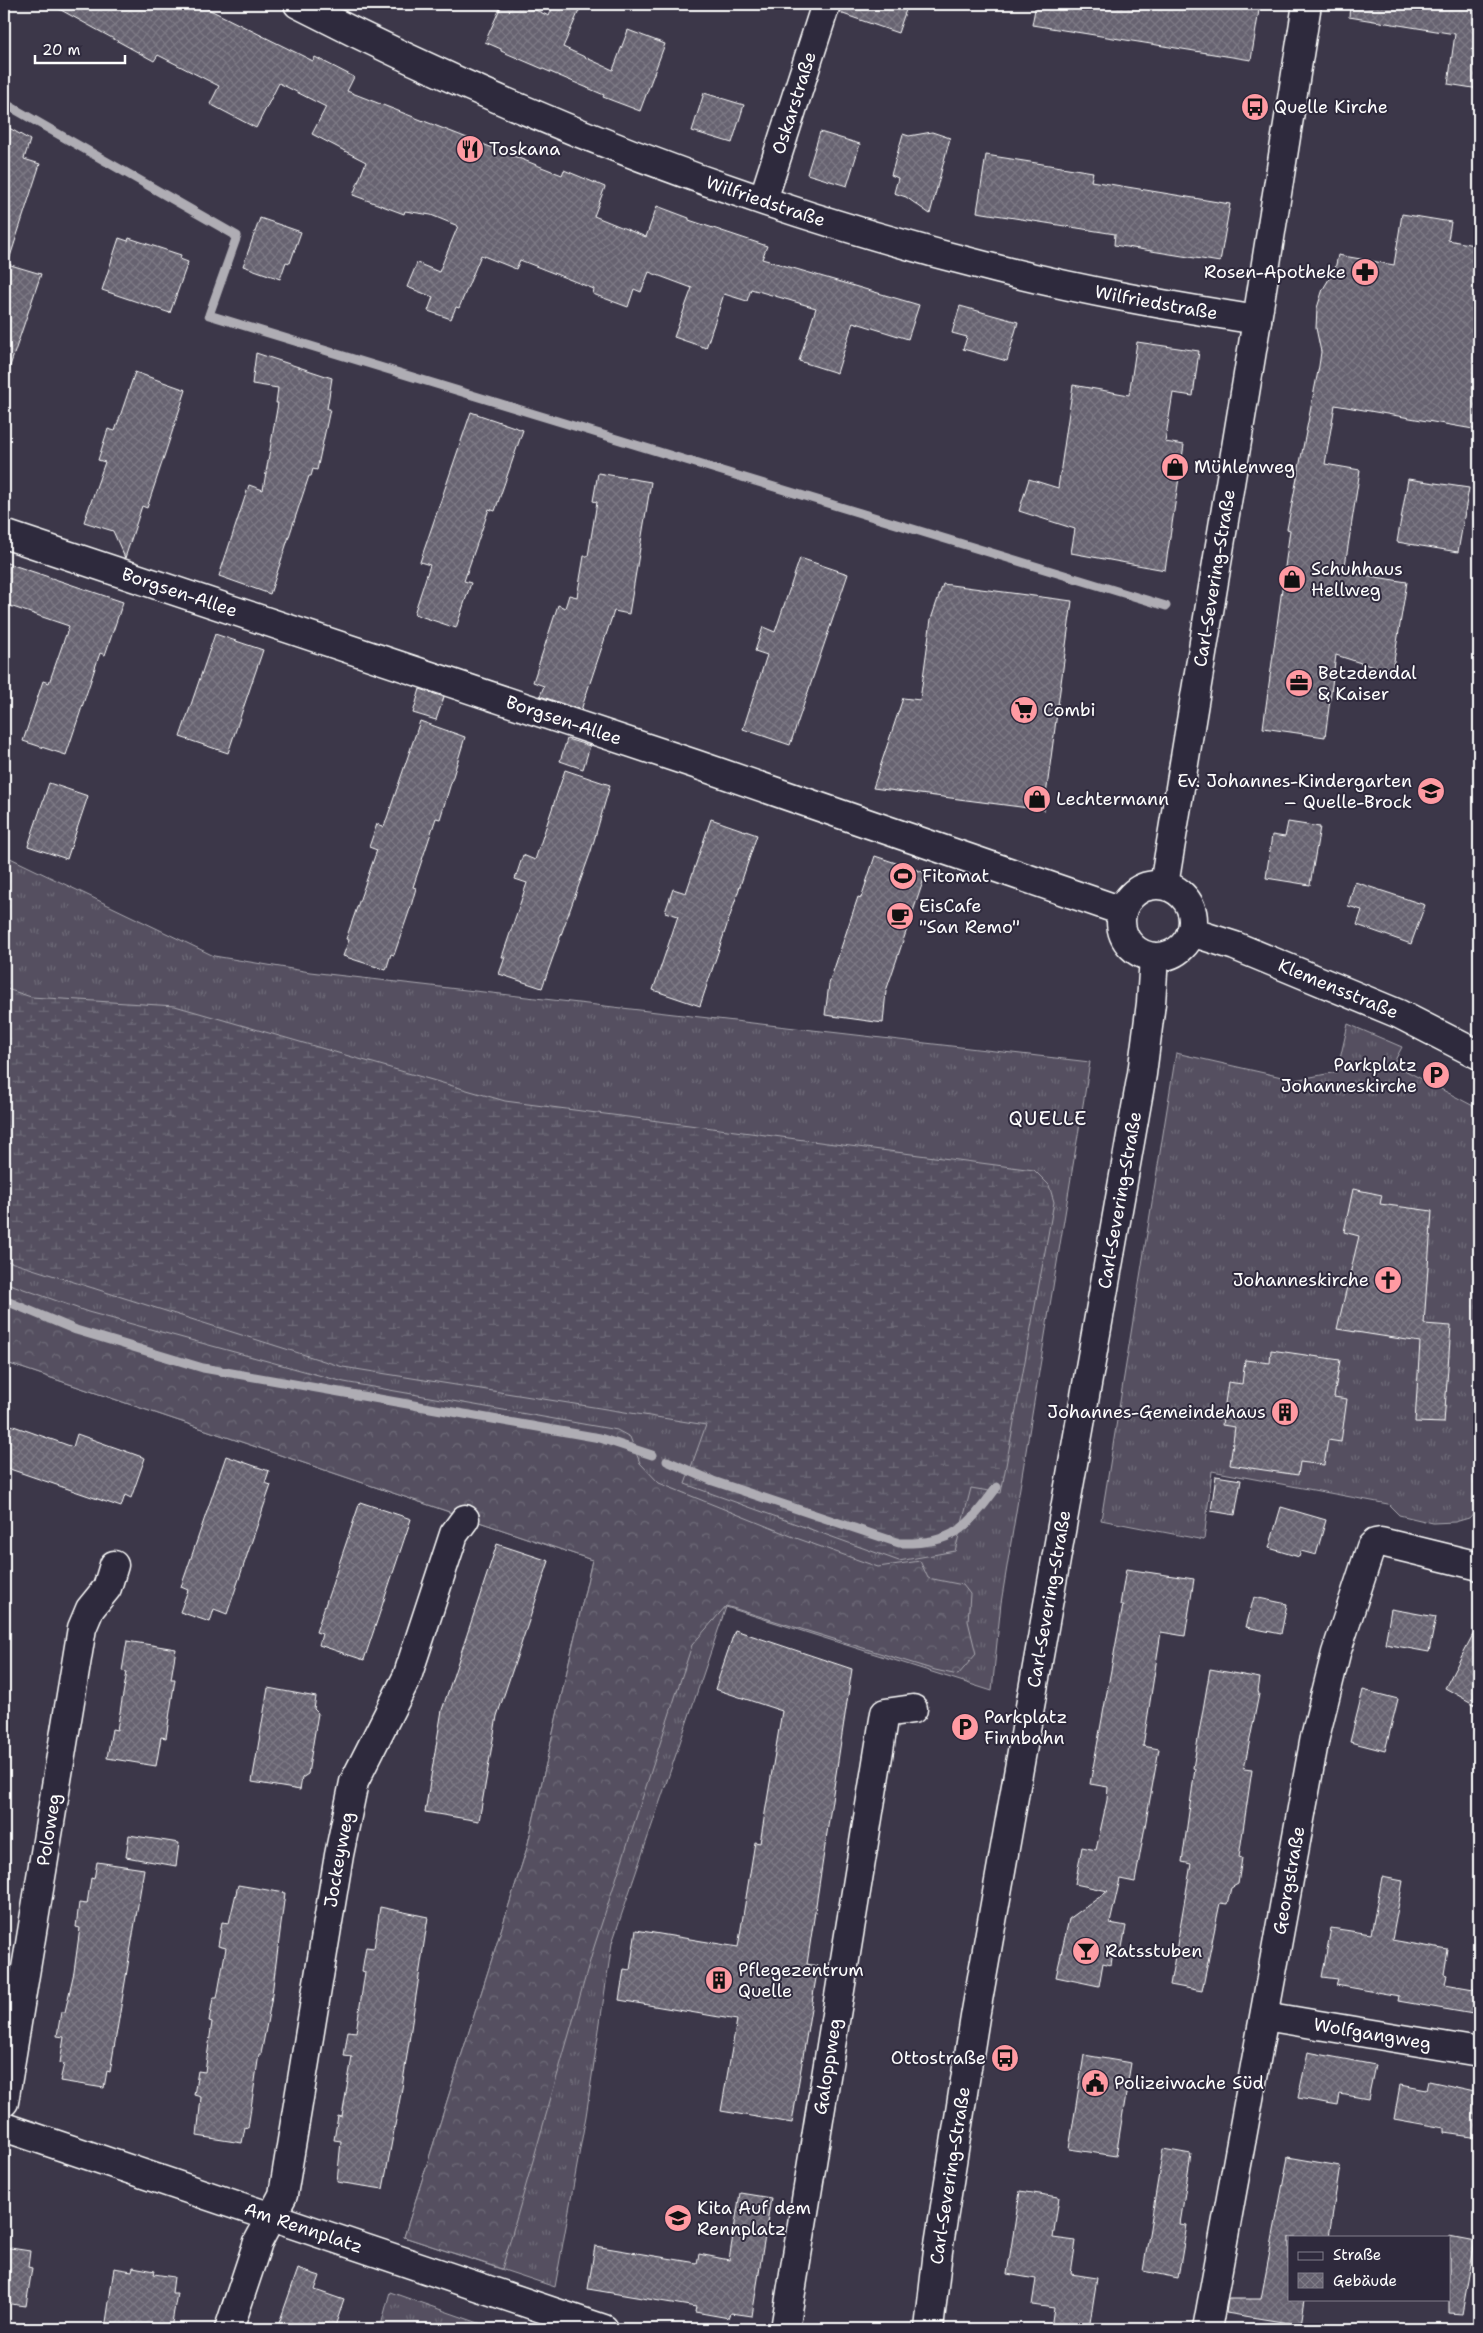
<svg xmlns="http://www.w3.org/2000/svg" width="1483" height="2333" viewBox="0 0 1483 2333" font-family="'Shantell Sans',sans-serif">
<style>
.grass{fill:url(#grass-tufts);stroke:#aaa8b0}
.forest{fill:url(#forest-crowns);stroke:#aaa8b0}
.wetland{fill:url(#wetland-marsh);stroke:#aaa8b0}
.lines{fill:none;stroke-linecap:round;stroke-linejoin:round}
.stream{stroke:#afadb4;stroke-width:9}
.building{fill:url(#building-cross-hatch);stroke:#fff}
.street-casing{stroke:#fff;stroke-width:31}
.secondary-casing{stroke:#fff;stroke-width:31}
.street{stroke:#2f2a3d;stroke-width:28}
.secondary{stroke:#2f2a3d;stroke-width:28}
.labels{text-anchor:middle;stroke-width:4;stroke-linejoin:round;paint-order:stroke}
.street-label{font-size:18px;fill:#fff;stroke:#2f2a3d}
.poi-label{font-size:18px;fill:#fff;stroke:#2f2a3d;text-anchor:start}
.quarter-label{font-size:20px;letter-spacing:1px;fill:#fff;stroke:#2f2a3d}
</style>
<defs>
<pattern id="grass-tufts" width="24" height="20" patternUnits="userSpaceOnUse" patternTransform="scale(1.25)"><rect width="24" height="20" fill="#555060"/><path d="M3 7l-1-3M5 7V3M7 7l1-3M15 17l-1-3M17 17v-4M19 17l1-3" fill="none" stroke="#6e6a78"/></pattern>
<pattern id="forest-crowns" width="20" height="18" patternUnits="userSpaceOnUse" patternTransform="scale(1.25)"><rect width="20" height="18" fill="#555060"/><path d="M2 6a3 3 0 1 1 6 0M12 15a3 3 0 1 1 6 0" fill="none" stroke="#6e6a78"/></pattern>
<pattern id="wetland-marsh" width="20" height="14" patternUnits="userSpaceOnUse" patternTransform="scale(1.25)"><rect width="20" height="14" fill="#555060"/><path d="M1 5h8M5 5V1M11 12h8M15 12V8" fill="none" stroke="#6e6a78"/></pattern>
<pattern id="building-cross-hatch" width="8" height="8" patternUnits="userSpaceOnUse" patternTransform="scale(1.25)"><rect width="8" height="8" fill="#666270"/><path d="M0 0l8 8M0 8l8-8" fill="none" stroke="#7d7a85"/></pattern>
</defs>
<rect width="100%" height="100%" fill="#3c3749"/>
<filter id="ink" filterUnits="userSpaceOnUse"><feTurbulence type="fractalNoise" baseFrequency=".02" numOctaves="2"/><feDisplacementMap in="SourceGraphic" scale="10" xChannelSelector="R" yChannelSelector="G"/><feConvolveMatrix kernelMatrix="1 2 1 2 8 2 1 2 1" color-interpolation-filters="sRGB"/></filter>
<g filter="url(#ink)">
<!-- grass -->
<path class="grass" d="M4,855L214,956L310,972L1090,1062L1001,1603L992,1691L726,1607L612,1943L586,2116L555,2287L404,2237L527,1848L592,1560L4,1362Z
M1348,1024L1402,1047L1393,1064L1479,1109V1507L1469,1518L1455,1522L1433,1523L1399,1515L1388,1504L1212,1471L1204,1540L1101,1520L1176,1053L1295,1080L1337,1072Z
M390,2292L496,2329H380Z"/>
<!-- forest -->
<path class="forest" d="M4,1282L88,1312L344,1382L617,1430L630,1437L640,1463L659,1483L796,1538L878,1567L920,1561L928,1578L963,1585L970,1594L968,1621L976,1654L958,1675L935,1670L726,1606L692,1645L594,1947L502,2269L404,2237L527,1848L592,1560L4,1362Z"/>
<!-- wetland -->
<path class="wetland" d="M4,988L31,997L175,1006L505,1101L1034,1170L1049,1185L1054,1202L1001,1493L971,1488L955,1551L899,1561L685,1484L706,1425L343,1367L4,1260Z"/>
<g class="lines">
<!-- stream -->
<path class="stream" d="M4,103L237,236L209,315L1166,606
M4,1300L76,1330L203,1368L600,1438L652,1455
M667,1461L713,1481L899,1543C954,1544 966,1529 997,1487"/>
</g>
<!-- building -->
<path class="building" d="M50,4H198L313,61L315,57L354,77L347,91L562,175L564,170L605,187L594,216L646,237L657,206L689,218V220L767,246L762,259L919,305L908,339L853,322L837,373L799,361L816,308L751,289L747,301L724,294L706,348L674,337L692,288L649,272L641,292L634,289L628,307L593,294L594,289L520,260L516,269L481,255L459,308L456,307L451,319L428,311L433,297L407,287L417,263L439,272L458,226L431,215L405,211L404,214L353,195L366,162L312,134L326,107L279,83L256,128L210,104L219,86L158,55L154,61Z
M502,4H522L549,16L554,4H582L563,47L613,70L628,30L665,44L640,111L603,97L604,95L501,51V49L485,42Z
M841,4H908L898,33L840,13Z
M1036,4H1260L1251,60L1032,25Z
M1350,4H1479V89L1448,84L1455,34L1349,17Z
M704,93L744,105L732,143L692,131Z
M4,125L30,140L24,159L40,164L9,260H4Z
M820,132L860,144L847,186L807,174Z
M932,132L950,138L930,214L906,197L894,193L898,178L891,175L903,134L909,136Z
M986,155L1093,172L1091,181L1230,204L1220,262L1114,245L1115,234L977,212Z
M1402,214L1451,222L1448,240L1479,246V430L1335,405L1325,464L1360,470L1344,572L1407,582L1392,673L1336,655L1325,737L1263,728L1290,530L1287,529L1319,366L1321,352L1316,328L1317,308L1323,289L1335,269L1338,255L1394,265Z
M260,218L301,232L290,263L286,262L280,279L243,266Z
M119,238L128,241L129,238L181,255L180,259L188,262L170,313L102,290Z
M4,263L41,274L8,372L4,371Z
M960,306L1018,322L1007,361L963,349L967,337L952,333Z
M1137,342L1199,351L1193,396L1173,393L1165,442L1184,445L1165,570L1071,553L1075,529L1019,511L1029,479L1058,488L1073,385L1129,395Z
M256,353L332,378L327,409H330L317,470L313,469L311,476H309L270,594L219,576L249,485L263,490L278,403H276L278,388L252,384Z
M135,372L186,390L147,508L142,506L125,558L113,531L84,522L105,462L98,460L108,429L115,431Z
M471,412L523,430L495,511L489,509L464,581L471,583L456,628L414,614L430,565L420,562Z
M598,473L651,482L629,614L614,611L581,710L540,696L544,686L533,682L558,605L565,608L569,595L577,597L584,556H588L597,502L593,501Z
M1408,479L1469,488L1458,552L1397,542Z
M800,558L848,574L790,745L743,729L767,655L755,651L763,627L775,632Z
M4,562L123,602L105,655L100,653L66,755L23,741L43,681L49,683L69,626L4,604Z
M943,584L1072,601L1044,810L873,788L903,698L920,700L931,619Z
M215,634L263,650L228,753L180,737Z
M420,689L444,697L436,720L413,713Z
M420,721L465,737L440,819L436,818L413,887L416,888L411,906L394,955L391,954L386,970L343,956L349,940L346,939L377,850L369,847L377,824L384,827Z
M567,739L590,746L583,769L560,761Z
M565,770L610,785L591,851L542,988L499,974L505,957H502L527,883L515,879L523,855L535,860Z
M49,783L88,796L67,859L28,846Z
M711,819L757,835L700,1006L653,990L678,916L665,912L673,889L686,893Z
M1288,822L1320,827L1310,885L1266,878L1272,835L1285,837Z
M875,856L926,873L886,991L883,1023L825,1015L829,984L858,897L861,898Z
M1355,882L1425,905L1411,944L1357,925L1362,910L1348,906Z
M1353,1189L1382,1195L1380,1204L1432,1211L1424,1324L1451,1326L1444,1423L1415,1422L1420,1342L1337,1329L1359,1236L1344,1232Z
M1271,1350L1340,1360L1334,1397L1347,1399L1341,1442L1328,1440L1324,1465L1300,1462L1298,1475L1230,1465L1235,1427L1222,1425L1228,1382L1242,1384L1245,1360L1270,1363Z
M8,1424L73,1447L77,1434L145,1458L131,1498L125,1495L121,1507L4,1467V1437Z
M226,1456L269,1471L265,1483L271,1485L227,1614L214,1609L210,1622L180,1612L188,1590L181,1587Z
M1216,1476L1241,1480L1235,1515L1211,1511Z
M360,1502L411,1519L364,1660L319,1645L322,1634L316,1632Z
M1281,1507L1326,1520L1316,1555L1301,1551L1299,1557L1269,1548Z
M497,1544L549,1561L497,1716L479,1821L425,1812L442,1710Z
M1126,1569L1194,1579L1185,1636L1161,1632L1143,1746L1159,1749L1135,1882L1120,1879L1110,1923L1126,1926L1121,1953L1113,1951L1111,1965L1103,1963L1099,1986L1056,1977L1069,1919L1108,1891L1075,1884L1082,1847L1096,1850L1107,1800L1108,1787L1090,1784L1123,1605H1120Z
M1254,1597L1287,1604L1281,1634L1246,1627Z
M1391,1609L1436,1617L1429,1652L1385,1644Z
M1479,1623V1707L1445,1688Z
M735,1630L852,1669L807,1964L818,1966L792,2123L721,2111L737,2020L619,2000L624,1969L630,1970L636,1930L738,1947L755,1842L760,1843L782,1711L715,1689Z
M127,1641L176,1649L171,1679H175L166,1738L161,1737L156,1766L107,1758L112,1729L117,1730L122,1700L127,1672L122,1671Z
M1210,1669L1260,1678L1258,1691L1259,1694L1244,1769L1252,1770L1239,1857L1242,1858L1238,1884L1231,1888L1227,1904L1220,1903L1202,1991L1170,1985L1191,1864L1182,1862L1195,1769L1193,1768Z
M268,1688L316,1697L314,1709L318,1713L308,1774L302,1778L300,1790L252,1782Z
M1363,1690L1398,1699L1385,1751L1350,1742Z
M129,1835L179,1843L176,1866L126,1857Z
M97,1862L144,1869L110,2072L107,2071L104,2088L60,2081L64,2064L60,2063L64,2037L57,2036L61,2012H65L74,1972L80,1928L76,1927L79,1903L87,1904L91,1878L94,1879Z
M1382,1877L1403,1881L1392,1940L1448,1950L1444,1974L1447,1975L1445,1984L1479,1990L1473,2014L1398,2001L1399,1996L1336,1985L1338,1979L1322,1977L1331,1928L1371,1934Z
M238,1885L285,1893L271,2002L261,2054H259L248,2128L245,2127L242,2143L197,2136L201,2097L194,2095L198,2071L205,2072L212,2022L209,2021L213,1998H217L226,1948L218,1946L222,1922L229,1923Z
M380,1907L428,1917L402,2088L383,2189L337,2182L341,2141L334,2140L338,2116L342,2117L352,2057L344,2056L348,2031L356,2032L365,1972L362,1971L366,1947L374,1948Z
M1308,2052L1375,2065L1368,2099L1340,2094L1338,2105L1298,2098Z
M1084,2055L1131,2063L1116,2156L1069,2149Z
M1429,2081L1479,2092V2138L1444,2133V2128L1394,2119L1400,2085L1427,2090Z
M1163,2149L1191,2154L1180,2224L1187,2225L1178,2278L1143,2271Z
M1288,2157L1340,2166L1329,2237H1289V2299H1305L1301,2325L1226,2313L1228,2299H1261Z
M1020,2191L1059,2197L1053,2238L1076,2241L1071,2274L1097,2278L1089,2329H1051L1054,2308L1032,2305L1036,2279L1007,2274Z
M740,2193L771,2198L752,2316L731,2313L729,2318L695,2312L696,2307L588,2289L595,2246L697,2263L699,2254L729,2260Z
M1449,2236L1475,2241L1462,2314L1449,2313Z
M4,2247L30,2251L28,2267L32,2268L26,2306L4,2303Z
M133,2267L155,2271L154,2274L174,2277L172,2293H177L171,2329H105L114,2268L132,2271Z
M298,2269L320,2276L315,2290L344,2300L334,2329H277Z"/>
<g class="lines">
<!-- street casing -->
<g class="street-casing">
<g id="street">
<path id="s1" d="M298,4C520,118 755,209 997,269C1083,291 1170,306 1257,320"/>
<path id="s2" d="M763,200L826,4"/>
<path id="s3" d="M4,534L695,764L1122,911"/>
<path id="s4" d="M1191,932L1235,946L1399,1014L1479,1055"/>
<path id="s5" d="M1265,2016L1479,2052"/>
<path id="s6" d="M4,2102L82,1628L90,1609L107,1588L114,1565"/>
<path id="s7" d="M4,2127L604,2329"/>
<path id="s8" d="M229,2329L258,2242L283,2195L339,1855L354,1782L407,1677L454,1534L465,1519"/>
<path id="s9" d="M785,2329L885,1713L913,1709"/>
<path id="s10" d="M1207,2329L1315,1737L1336,1653L1371,1547L1375,1543L1381,1542L1479,1566"/>
</g>
</g>
<!-- secondary casing -->
<g class="secondary-casing">
<g id="secondary">
<circle cx="1157" cy="921" r="36"/>
<path id="s11" d="M1164,885L1257,320L1307,4"/>
<path id="s12" d="M929,2329L938,2251L975,2017L1142,1074L1151,1003L1154,957"/>
</g>
</g>
<!-- street -->
<use href="#street" class="street"/>
<!-- secondary -->
<use href="#secondary" class="secondary"/>
</g>
</g>
<!-- icons -->
<defs>
<g id="bus-disc" transform="scale(1.4375)"><circle r="9.5" fill="#ff9aa2" stroke="#2f2a3d"/><path d="M-5-6H5V4H4V6H2V4H-2V6H-4V4H-5ZM-3.5-4V0h7V-4ZM-3.5 1.2v1.5H-2V1.2ZM2 1.2v1.5H3.5V1.2Z" fill="#111"/></g>
<g id="restaurant-disc" transform="scale(1.4375)"><circle r="9.5" fill="#ff9aa2" stroke="#2f2a3d"/><path d="M-5-6h1v4h1v-4h1v4h1v-4h1v5L-1.5 .5V6h-2V.5L-5-1ZM5-6V6H3V1.5H1.5Q1.5-4 5-6Z" fill="#111"/></g>
<g id="pharmacy-disc" transform="scale(1.4375)"><circle r="9.5" fill="#ff9aa2" stroke="#2f2a3d"/><path d="M-2-6h4v4h4v4h-4v4h-4v-4h-4v-4h4Z" fill="#111"/></g>
<g id="shop-disc" transform="scale(1.4375)"><circle r="9.5" fill="#ff9aa2" stroke="#2f2a3d"/><path d="M-5-2.5h2.3a2.7 3.5 0 0 1 5.4 0H5L5.5 6h-11ZM-1.5-2.5h3a1.5 2.3 0 0 0-3 0Z" fill="#111"/></g>
<g id="office-disc" transform="scale(1.4375)"><circle r="9.5" fill="#ff9aa2" stroke="#2f2a3d"/><path d="M-6-3h4V-5.5h4V-3h4V5H-6ZM-1-4.5V-3h2v-1.5ZM-6 0V1H6V0Z" fill="#111"/></g>
<g id="supermarket-disc" transform="scale(1.4375)"><circle r="9.5" fill="#ff9aa2" stroke="#2f2a3d"/><path d="M-6-5.5h2.5l.6 2H6L4.5 2H-2.5L-4.4-4H-6ZM-1.5 3.2a1.3 1.3 0 1 0 .1 0ZM3 3.2a1.3 1.3 0 1 0 .1 0Z" fill="#111"/></g>
<g id="school-disc" transform="scale(1.4375)"><circle r="9.5" fill="#ff9aa2" stroke="#2f2a3d"/><path d="M0-5L7-2L0 1L-7-2ZM-4 1L0 2.5L4 1V4Q0 6-4 4Z" fill="#111"/></g>
<g id="stadium-disc" transform="scale(1.4375)"><circle r="9.5" fill="#ff9aa2" stroke="#2f2a3d"/><path d="M0-5a6.5 5 0 1 0 0 10a6.5 5 0 1 0 0-10ZM-3.5-1.8h7v3.6h-7Z" fill="#111"/></g>
<g id="cafe-disc" transform="scale(1.4375)"><circle r="9.5" fill="#ff9aa2" stroke="#2f2a3d"/><path d="M-5.5-4.5H6V0H3Q3 3.5 0 3.5H-2.5Q-5.5 3.5-5.5 0ZM3-3.2v2h1.7v-2ZM-6 4.5H4V6H-6Z" fill="#111"/></g>
<g id="parking-disc" transform="scale(1.4375)"><circle r="9.5" fill="#ff9aa2" stroke="#2f2a3d"/><path d="M-3.5-5.5H1a3.5 3.5 0 0 1 0 7H-1V5.5H-3.5ZM-1-3.4V-.6H.8a1.4 1.4 0 0 0 0-2.8Z" fill="#111"/></g>
<g id="church-disc" transform="scale(1.4375)"><circle r="9.5" fill="#ff9aa2" stroke="#2f2a3d"/><path d="M-1.2-6h2.4v3.5h3.3v2.4h-3.3V6h-2.4V-.1h-3.3v-2.4h3.3Z" fill="#111"/></g>
<g id="building-disc" transform="scale(1.4375)"><circle r="9.5" fill="#ff9aa2" stroke="#2f2a3d"/><path d="M-4-6H4V6H1V3H-1V6H-4ZM-2.5-4.3h1.7v1.8h-1.7ZM.8-4.3h1.7v1.8H.8ZM-2.5-1h1.7V.8h-1.7ZM.8-1h1.7V.8H.8Z" fill="#111"/></g>
<g id="bar-disc" transform="scale(1.4375)"><circle r="9.5" fill="#ff9aa2" stroke="#2f2a3d"/><path d="M-6-5H6L.8 .8V4.5H3.5V6h-7V4.5H-.8V.8Z" fill="#111"/></g>
<g id="civic-disc" transform="scale(1.4375)"><circle r="9.5" fill="#ff9aa2" stroke="#2f2a3d"/><path d="M-.6-6.5H3V-4.5H.6V-3L4-1V1h2V6H-6V1h2V-1L-.6-3ZM-1.2 2.5V6h2.4V2.5Z" fill="#111"/></g>
</defs>
<g fill-rule="evenodd">
<use href="#bus-disc" x="1255" y="107"/>
<use href="#restaurant-disc" x="470" y="149"/>
<use href="#pharmacy-disc" x="1365" y="272"/>
<use href="#shop-disc" x="1175" y="467"/>
<use href="#shop-disc" x="1292" y="579"/>
<use href="#office-disc" x="1299" y="683"/>
<use href="#supermarket-disc" x="1024" y="710"/>
<use href="#school-disc" x="1431" y="791"/>
<use href="#shop-disc" x="1037" y="799"/>
<use href="#stadium-disc" x="903" y="876"/>
<use href="#cafe-disc" x="900" y="916"/>
<use href="#parking-disc" x="1436" y="1075"/>
<use href="#church-disc" x="1388" y="1280"/>
<use href="#building-disc" x="1285" y="1412"/>
<use href="#parking-disc" x="965" y="1727"/>
<use href="#bar-disc" x="1086" y="1951"/>
<use href="#building-disc" x="719" y="1980"/>
<use href="#bus-disc" x="1005" y="2058"/>
<use href="#civic-disc" x="1095" y="2083"/>
<use href="#school-disc" x="678" y="2218"/>
</g>
<g class="labels">
<!-- street labels -->
<g class="street-label">
<text dy="6" stroke="none"><textPath href="#s2" startOffset="102">Oskarstraße</textPath></text>
<text dy="6" stroke="none"><textPath href="#s1" startOffset="508">Wilfriedstraße</textPath></text>
<text dy="6" stroke="none"><textPath href="#s1" startOffset="912">Wilfriedstraße</textPath></text>
<text dy="6" stroke="none"><textPath href="#s11" startOffset="311">Carl-Severing-Straße</textPath></text>
<text dy="6" stroke="none"><textPath href="#s3" startOffset="185">Borgsen-Allee</textPath></text>
<text dy="6" stroke="none"><textPath href="#s3" startOffset="590">Borgsen-Allee</textPath></text>
<text dy="6" stroke="none"><textPath href="#s4" startOffset="158">Klemensstraße</textPath></text>
<text dy="6" stroke="none"><textPath href="#s12" startOffset="1145">Carl-Severing-Straße</textPath></text>
<text dy="6" stroke="none"><textPath href="#s12" startOffset="740">Carl-Severing-Straße</textPath></text>
<text dy="6" stroke="none"><textPath href="#s6" startOffset="276">Poloweg</textPath></text>
<text dy="6" stroke="none"><textPath href="#s8" startOffset="485">Jockeyweg</textPath></text>
<text dy="6" stroke="none"><textPath href="#s10" startOffset="456">Georgstraße</textPath></text>
<text dy="6" stroke="none"><textPath href="#s5" startOffset="109">Wolfgangweg</textPath></text>
<text dy="6" stroke="none"><textPath href="#s9" startOffset="266">Galoppweg</textPath></text>
<text dy="6" stroke="none"><textPath href="#s12" startOffset="155">Carl-Severing-Straße</textPath></text>
<text dy="6" stroke="none"><textPath href="#s7" startOffset="316">Am Rennplatz</textPath></text>
</g>
<!-- poi labels -->
<g class="poi-label">
<text x="1274" y="113">Quelle Kirche</text>
<text x="489" y="155">Toskana</text>
<text x="1346" y="278" text-anchor="end">Rosen-Apotheke</text>
<text x="1194" y="473">Mühlenweg</text>
<text x="1311" y="575">Schuhhaus<tspan x="1311" dy="21">Hellweg</tspan></text>
<text x="1318" y="679">Betzdendal<tspan x="1318" dy="21">&amp; Kaiser</tspan></text>
<text x="1043" y="716">Combi</text>
<text x="1412" y="787" text-anchor="end">Ev. Johannes-Kindergarten<tspan x="1412" dy="21">– Quelle-Brock</tspan></text>
<text x="1056" y="805">Lechtermann</text>
<text x="922" y="882">Fitomat</text>
<text x="919" y="912">EisCafe<tspan x="919" dy="21">"San Remo"</tspan></text>
<text x="1417" y="1071" text-anchor="end">Parkplatz<tspan x="1417" dy="21">Johanneskirche</tspan></text>
<text x="1369" y="1286" text-anchor="end">Johanneskirche</text>
<text x="1266" y="1418" text-anchor="end">Johannes-Gemeindehaus</text>
<text x="984" y="1723">Parkplatz<tspan x="984" dy="21">Finnbahn</tspan></text>
<text x="1105" y="1957">Ratsstuben</text>
<text x="738" y="1976">Pflegezentrum<tspan x="738" dy="21">Quelle</tspan></text>
<text x="986" y="2064" text-anchor="end">Ottostraße</text>
<text x="1114" y="2089">Polizeiwache Süd</text>
<text x="697" y="2214">Kita Auf dem<tspan x="697" dy="21">Rennplatz</tspan></text>
</g>
<!-- quarter labels -->
<g class="quarter-label">
<text x="1048" y="1125">QUELLE</text>
</g>
</g>
<!-- margin -->
<rect width="1483" height="2333" fill="none" stroke="#2f2a3d" stroke-width="20"/>
<rect x="10" y="10" width="1463" height="2313" fill="none" stroke="#fff" stroke-width="2" filter="url(#ink)"/>
<!-- legend -->
<rect x="1288" y="2236" width="162" height="65" fill="#2f2a3d" stroke="#827f8b"/>
<rect x="1298" y="2252" width="25" height="8" fill="#2f2a3d" stroke="#827f8b"/>
<text x="1333" y="2260" font-size="15" fill="#ffffff">Straße</text>
<rect x="1298" y="2273" width="25" height="15" fill="url(#building-cross-hatch)" stroke="#827f8b"/>
<text x="1333" y="2286" font-size="15" fill="#ffffff">Gebäude</text>
<!-- scale -->
<path d="M35 55v8h90v-8" fill="none" stroke="#ffffff" stroke-width="2.5"/>
<text x="42" y="55" font-size="15" fill="#ffffff" stroke="#2f2a3d" stroke-width="4" paint-order="stroke">20 m</text>
</svg>
